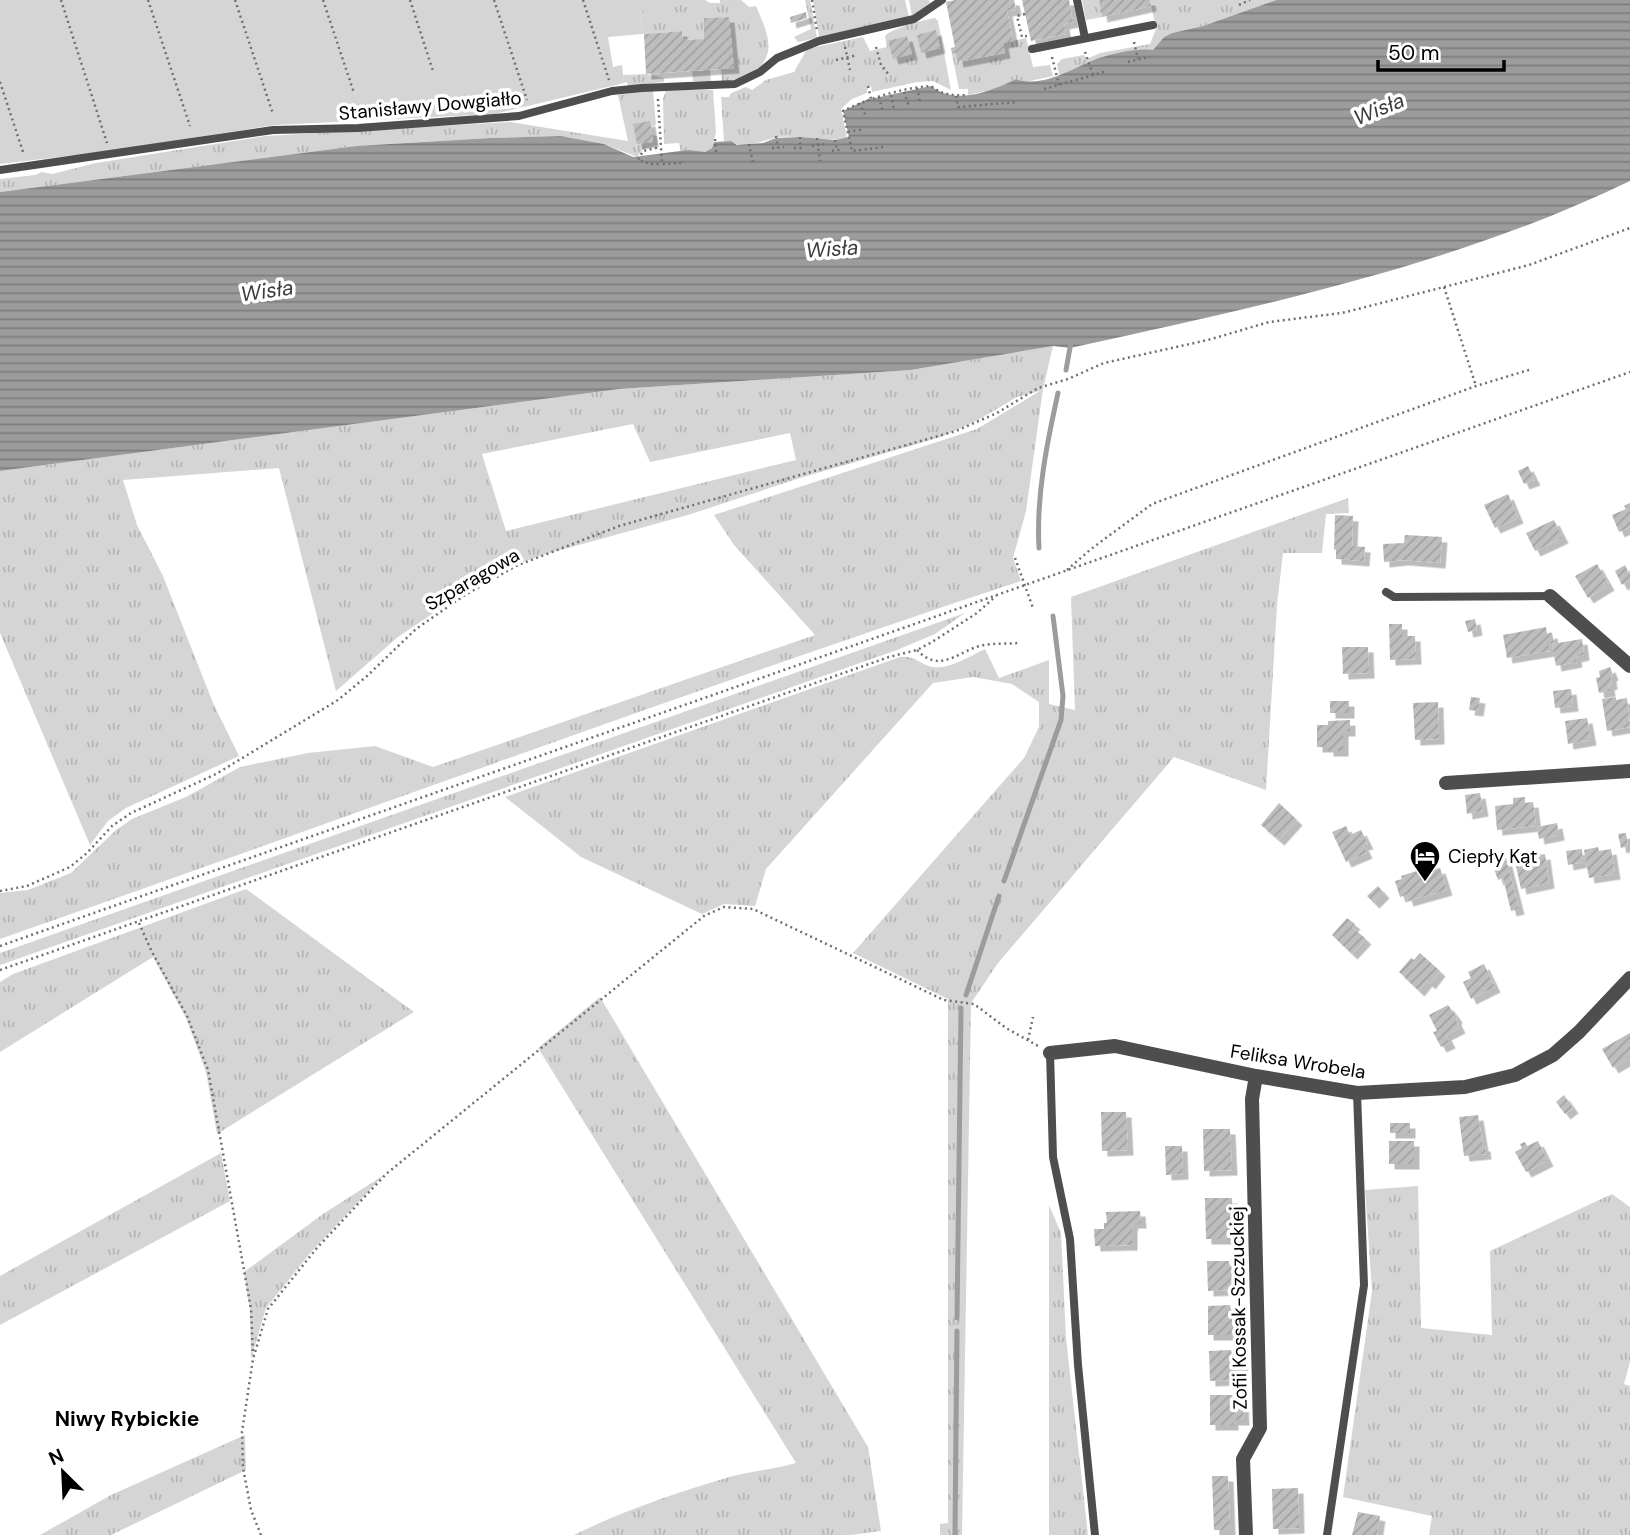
<svg xmlns="http://www.w3.org/2000/svg" width="1630" height="1535" viewBox="0 0 1630 1535" font-family="'DM Sans',sans-serif">
<style>
.grass{fill:url(#grass-tufts);fill-rule:evenodd}
.green{fill:#d5d5d5}
.water{fill:url(#water-rules)}
.lines{fill:none;stroke-linecap:round;stroke-linejoin:round}
.stream{stroke:#9c9c9c;stroke-width:5}
.building{fill:url(#building-hatch);filter:url(#shadow)}
.path{stroke:#707070;stroke-width:2.5;stroke-dasharray:2 3.5;stroke-linecap:butt}
.service{stroke:#4e4e4e;stroke-width:8}
.minor{stroke:#4e4e4e;stroke-width:14}
.labels{text-anchor:middle;stroke-width:7;stroke-linejoin:round;paint-order:stroke}
.street-label{font-size:19px;fill:#000;stroke:#fff}
.poi-label{font-size:19px;fill:#000;stroke:#fff;text-anchor:start}
.water-label{font-size:21px;font-style:italic;fill:#3d3d3d;stroke:#fff}
.neighbourhood-label{font-size:21px;font-weight:bold;fill:#000;stroke:#fff}
</style>
<defs>
<pattern id="grass-tufts" width="24" height="20" patternUnits="userSpaceOnUse" patternTransform="scale(1.75)"><rect width="24" height="20" fill="#d5d5d5"/><path d="M3 7l-1-3M5 7V3M7 7l1-3M15 17l-1-3M17 17v-4M19 17l1-3" fill="none" stroke="#b5b5b5"/></pattern>
<pattern id="water-rules" width="6" height="5" patternUnits="userSpaceOnUse" patternTransform="scale(1.75)"><rect width="6" height="5" fill="#9c9c9c"/><path d="M0 2.5h6" fill="none" stroke="#7d7d7d"/></pattern>
<pattern id="building-hatch" width="6" height="6" patternUnits="userSpaceOnUse" patternTransform="scale(1.75)"><rect width="6" height="6" fill="#bebebe"/><path d="M-1 1l2-2M0 6l6-6M5 7l2-2" fill="none" stroke="#a2a2a2"/></pattern>
<filter id="shadow"><feDropShadow dx="5.5" dy="5.5" stdDeviation="0" flood-color="#0004"/></filter>
</defs>
<rect width="100%" height="100%" fill="#fff"/>
<!-- grass -->
<path class="grass" d="M653,0H705L710,3H720V0H741L749,7L756,6C766,30 779,54 754,72C744,78 733,81 722,81L721,69L733,68L728,17L704,18V39L683,40L682,31L642,34L641,13L645,7L653,5Z
M805,0H810L817,38L798,42L794,37L811,29Z
M813,0H905L909,17L819,37Z
M909,0H929L930,3L912,16Z
M1082,0H1099L1102,17L1086,20Z
M1150,0H1276L1203,26L1172,33L1164,37L1153,50C1120,47 1090,65 1059,75L1057,64L1062,59L1084,55L1087,59L1100,53L1150,44L1156,29Z
M935,18L938,21L951,90L933,81L917,82L872,92L871,86H868L867,93L852,99L841,109L847,138C824,142 802,135 779,137C766,139 755,146 740,145C734,144 731,141 724,141L721,97H729L731,93L746,87L752,90L766,80L794,72L807,49L863,37L870,51L887,47L885,36C890,29 926,19 935,18Z
M1026,38L1033,67L1050,65L1053,76L1025,82L1016,79L995,89L968,95V89H959L952,54L956,53L959,62L1004,53L1003,43Z
M710,70L711,82L693,81L692,71Z
M646,74L664,78V82L628,86L627,82L624,83L623,75Z
M653,90L656,125L651,127L652,135L657,136L658,145L643,149L637,157L604,144L561,136L490,138L356,146L0,192V179L35,175L42,172L52,174L96,163L265,136L510,122L628,141L618,95Z
M666,90H713L716,132L712,148L705,152H681L679,143L664,144L663,99Z
M1053,346L1043,389L1026,511L1013,558L1021,581C679,694 341,820 0,939V893L28,890L71,873L116,830L132,819L186,797L240,767L308,753L375,746L433,767L815,635L734,545L714,515L977,429L1040,391L1017,397L978,420L941,437L800,478L688,515L546,554L514,565L454,599L398,637L336,691L279,468L123,480L137,525L163,576L213,703L239,756L126,808L108,821L90,845L0,633V471L619,389L911,370ZM633,424L650,462L790,433L796,460L506,531L482,454Z
M1348,498L1349,513L1326,514L1322,553H1283L1277,605L1266,790L1174,757L998,963L971,1003L962,1535H940V1524L948,1523V999L853,953L1024,758L1039,727V702L1012,684L973,677L933,683L766,869L755,906L724,904L702,914L581,857L505,797L900,657C915,655 919,664 932,667C948,670 971,656 985,649L999,678L1049,660V704L1075,710L1071,597Z
M965,613L935,634L897,650L0,965V953Z
M246,889L414,1012L217,1134L206,1072L186,1018L153,957L0,1052V982L13,974Z
M600,997L868,1447L881,1531L851,1535H574C624,1510 679,1492 733,1476C753,1471 776,1469 796,1463L538,1048Z
M221,1153L230,1201L0,1325V1276Z
M384,1175L311,1252L266,1308L251,1359L250,1310L244,1272L323,1214Z
M1418,1186L1421,1328L1492,1335L1490,1251L1612,1194L1630,1207V1362L1624,1384L1630,1386V1535H1429L1432,1516L1343,1497L1372,1291L1365,1190Z
M1049,1205L1061,1233L1066,1338L1088,1535H1049Z
M245,1435L246,1470L111,1535H40L111,1495Z"/>
<!-- green -->
<path class="green" d="M0,0H653L654,5L645,7L641,13L642,34L608,37L613,67L622,65L624,83L494,114L275,125L110,151L0,164Z"/>
<!-- water -->
<path class="water" d="M1276,0H1630V181C1454,266 1260,306 1070,348L1053,346L911,370L619,389L0,471V192L356,146L490,138L561,136L604,144L633,157L688,150L705,152L712,148L714,142L731,141L737,145L763,143L776,138L800,137L835,140L849,137L843,111L866,100L931,86C956,106 991,91 1016,79C1043,89 1074,67 1099,58C1116,53 1136,48 1153,50L1164,37L1172,33L1203,26Z"/>
<g class="lines">
<!-- stream -->
<path class="stream" d="M1066,370L1071,342
M1039,548C1036,496 1047,443 1058,393
M1004,881L1061,720L1063,696L1053,616
M966,995L999,896
M957,1318L961,1008
M955,1535L957,1331"/>
</g>
<!-- building -->
<path class="building" d="M955,0H1014L1016,10L1007,11L1013,41L1003,43L1005,53L958,62L956,53L952,54L951,48L955,47L946,2Z
M1022,0H1069L1073,22L1064,24L1066,34L1031,41Z
M1099,0H1150L1151,6L1102,17Z
M806,12L807,18L791,23L790,17Z
M729,17L734,68L646,74L644,34L682,31L683,40L704,39V18Z
M936,30L940,48L921,53L917,35Z
M907,36L912,54L893,59L888,41Z
M650,121L653,142L637,144L633,124Z
M1528,466L1535,480L1524,484L1518,471Z
M1508,494L1518,518L1495,528L1484,505Z
M1630,503V527L1619,532L1612,515L1626,509L1624,506Z
M1335,515L1353,516L1352,546L1365,547L1364,561L1336,559V550L1334,549Z
M1554,520L1563,538L1535,551L1526,533Z
M1405,535L1442,537L1440,563L1403,560L1384,562L1383,544L1404,543Z
M1597,564L1609,585L1588,598L1575,576Z
M1625,565L1630,575V580L1622,585L1615,571Z
M1475,619L1477,630L1468,632L1465,621Z
M1389,624H1402V636H1415L1416,659L1390,660Z
M1546,627L1547,634L1552,633L1554,643L1549,644L1550,651L1507,658L1503,635Z
M1582,639L1584,655L1576,657L1577,662L1556,666L1552,644Z
M1342,647H1368L1369,673L1343,674Z
M1610,667L1613,675L1611,676L1612,684L1609,685L1610,691L1599,693L1596,678L1600,677L1599,671Z
M1571,689L1573,706L1555,708L1553,691Z
M1471,697L1480,698L1478,711L1469,710Z
M1616,697V700L1627,698L1630,727L1607,731L1602,699Z
M1330,701H1349V713H1330Z
M1438,702L1439,739L1415,740L1413,703Z
M1587,718L1591,740L1568,744L1565,721Z
M1350,720V731H1343V751H1328V747H1317V725H1328V721Z
M1480,793L1483,811L1467,814L1465,795Z
M1525,797V803L1533,802L1536,826L1497,830L1495,806L1513,804V798Z
M1279,803L1297,820L1279,840L1261,825Z
M1557,823L1559,835L1539,839L1537,827Z
M1346,826L1350,835L1361,830L1368,844L1363,845L1367,853L1346,862L1332,832Z
M1626,833L1628,846L1621,848L1618,834Z
M1598,847L1599,851L1611,849L1615,874L1589,878L1584,850Z
M1582,849L1583,862L1568,865L1566,851Z
M1545,854L1549,883L1521,889L1516,866L1533,862L1532,856Z
M1506,858L1519,909L1511,911L1503,878L1498,880L1492,863Z
M1429,867L1430,870L1440,868L1447,890L1408,901L1406,895L1400,897L1395,881L1402,879L1401,876Z
M1378,886L1384,893L1374,903L1367,896Z
M1347,918L1355,924L1352,927L1366,939L1352,954L1332,935Z
M1420,953L1440,971L1430,984L1427,981L1419,991L1399,972L1411,958L1414,960Z
M1484,964L1495,987L1471,999L1463,982L1471,978L1468,972Z
M1448,1005L1457,1017L1456,1020L1460,1028L1446,1035L1450,1043L1441,1047L1433,1032L1437,1031L1429,1015Z
M1630,1033V1058L1613,1068L1602,1049Z
M1564,1095L1573,1108L1565,1114L1556,1102Z
M1101,1112H1126L1128,1150L1102,1151Z
M1478,1115L1483,1146H1485L1486,1154L1464,1156L1459,1117Z
M1390,1123H1410V1133H1390Z
M1203,1129H1230L1232,1170L1204,1171Z
M1389,1141H1414V1164H1389Z
M1538,1141L1548,1161L1526,1172L1515,1152L1522,1148L1520,1144L1525,1142L1527,1146Z
M1165,1146H1182L1183,1174L1166,1175Z
M1205,1198H1232L1233,1239H1206Z
M1140,1211L1141,1223H1133L1132,1226V1245L1095,1246L1094,1229H1104V1223H1107L1106,1212Z
M1207,1261H1229L1230,1266L1240,1265L1241,1285L1230,1286V1290L1208,1291Z
M1230,1305L1231,1310H1241L1242,1330H1231V1335H1208V1306Z
M1231,1350L1232,1355H1242L1243,1375H1232V1380L1210,1381L1209,1351Z
M1210,1395H1232L1233,1400H1243L1244,1420H1233V1425H1210Z
M1212,1476H1228L1230,1530H1214Z
M1298,1488L1299,1528L1273,1529L1272,1489Z
M1358,1512L1380,1516L1377,1535H1352Z"/>
<g class="lines">
<!-- path -->
<path class="path" d="M61,0L107,143
M148,0L190,126
M235,0L273,114
M323,0L354,93
M410,0L433,71
M494,0L527,100
M583,0L609,80
M812,0L817,31
M1239,5L1250,0
M1025,14L1017,16L1022,37L1027,36
M1134,42L1138,59
M845,47L850,70
M876,47L881,65L889,75
M1085,52L1093,75
M1052,57L1059,85
M836,60L857,55
M1128,62L1150,57
M0,82L24,155
M868,86L871,99
M917,88L920,101
M1044,89L1104,72
M904,92L909,106
M891,95L894,109
M956,96L958,107L1018,102
M879,97L883,113
M658,99L662,164L681,163
M859,103L866,116
M848,132L864,129
M776,136L778,148
M800,137V147
M817,138L820,161
M715,139L716,152
M835,140L837,150
M749,144L753,163
M812,146L824,144
M883,147L852,151L843,111C870,98 901,88 931,86C942,95 954,96 968,95
M772,148L784,147
M794,148H805
M832,151L843,149
M648,163L638,160L643,151L660,147
M651,164H662
M1444,287L1476,386
M1015,558L1033,608
M1067,570L1091,549L1152,504L1476,386L1532,369
M917,650C941,675 958,650 984,645C995,643 1007,644 1018,643
M0,891L27,886L70,867L87,853L112,826L131,813L216,774L338,700L367,676L416,629L465,595L516,566L619,526L956,431L997,413L1038,388L1068,379L1104,363L1208,340L1269,322L1342,313L1444,287L1529,265L1630,228
M139,923L151,950L187,1016L208,1070L251,1309L253,1355
M0,946L1630,372
M0,970L889,657L917,650L932,642L977,613L996,596
M1028,1040L1033,1017
M261,1535L251,1510L243,1468L242,1432L253,1359L268,1309L316,1249L386,1174L704,916L724,907L753,909L944,1000L974,1004L1006,1028L1038,1046"/>
<!-- service -->
<path class="service" d="M1077,0L1085,38
M1032,49L1153,25
M0,170L273,130L358,128L519,116L612,91L642,88L735,84L760,72L777,58L819,41L914,19L942,0
M1386,592L1394,597L1550,596
M1050,1053L1053,1157L1070,1239L1078,1365L1095,1535
M1327,1535L1364,1285L1357,1093"/>
<!-- minor -->
<path class="minor" d="M1550,596L1630,666
M1446,783L1630,771
M1050,1053L1115,1046L1256,1076L1357,1093L1465,1087L1515,1075L1553,1055L1579,1032L1630,978
M1246,1535L1243,1459L1260,1428L1252,1099L1256,1076"/>
</g>
<!-- icons -->
<defs>
<g id="hotel-pin" transform="scale(1.575)"><path d="M0 17L-7.5 6A9.5 9.5 0 1 1 7.5 6Z" fill="#000" stroke="#fff"/><path d="M-6-4.5h1.5V1H6V5H4.5V3h-9V5H-6ZM-4 0a1.8 1.8 0 1 1 3.6 0ZM.5 0V-2.5h3Q6-2.5 6 0Z" fill="#fff"/></g>
</defs>
<g fill-rule="evenodd">
<use href="#hotel-pin" x="1425" y="856"/>
</g>
<g class="labels">
<!-- street labels -->
<g class="street-label">
<text transform="translate(430 105) rotate(-5)" y="7">Stanisławy Dowgiałło</text>
<text transform="translate(472 579) rotate(-30)" y="7">Szparagowa</text>
<text transform="translate(1298 1061) rotate(9)" y="7">Feliksa Wrobela</text>
<text transform="translate(1238 1308) rotate(-91)" y="7">Zofii Kossak-Szczuckiej</text>
</g>
<!-- poi labels -->
<g class="poi-label">
<text x="1448" y="863">Ciepły Kąt</text>
</g>
<!-- water labels -->
<g class="water-label">
<text transform="translate(1379 109) rotate(-22)" y="7">Wisła</text>
<text transform="translate(832 249) rotate(-4)" y="7">Wisła</text>
<text transform="translate(267 291) rotate(-8)" y="7">Wisła</text>
</g>
<!-- neighbourhood labels -->
<g class="neighbourhood-label">
<text x="127" y="1426">Niwy Rybickie</text>
</g>
</g>
<!-- north arrow -->
<g transform="translate(63 1472) rotate(336)" stroke="#ffffff" stroke-width="5" paint-order="stroke">
<path d="M0-5L12 26L0 18L-12 26Z" fill="#000000"/>
<text y="-10" font-size="19" font-weight="bold" text-anchor="middle" fill="#000000">N</text>
</g>
<!-- scale -->
<path d="M1378 60v10h126v-10" fill="none" stroke="#000000" stroke-width="3.5"/>
<text x="1388" y="60" font-size="21" fill="#000000" stroke="#ffffff" stroke-width="5" paint-order="stroke">50 m</text>
</svg>
